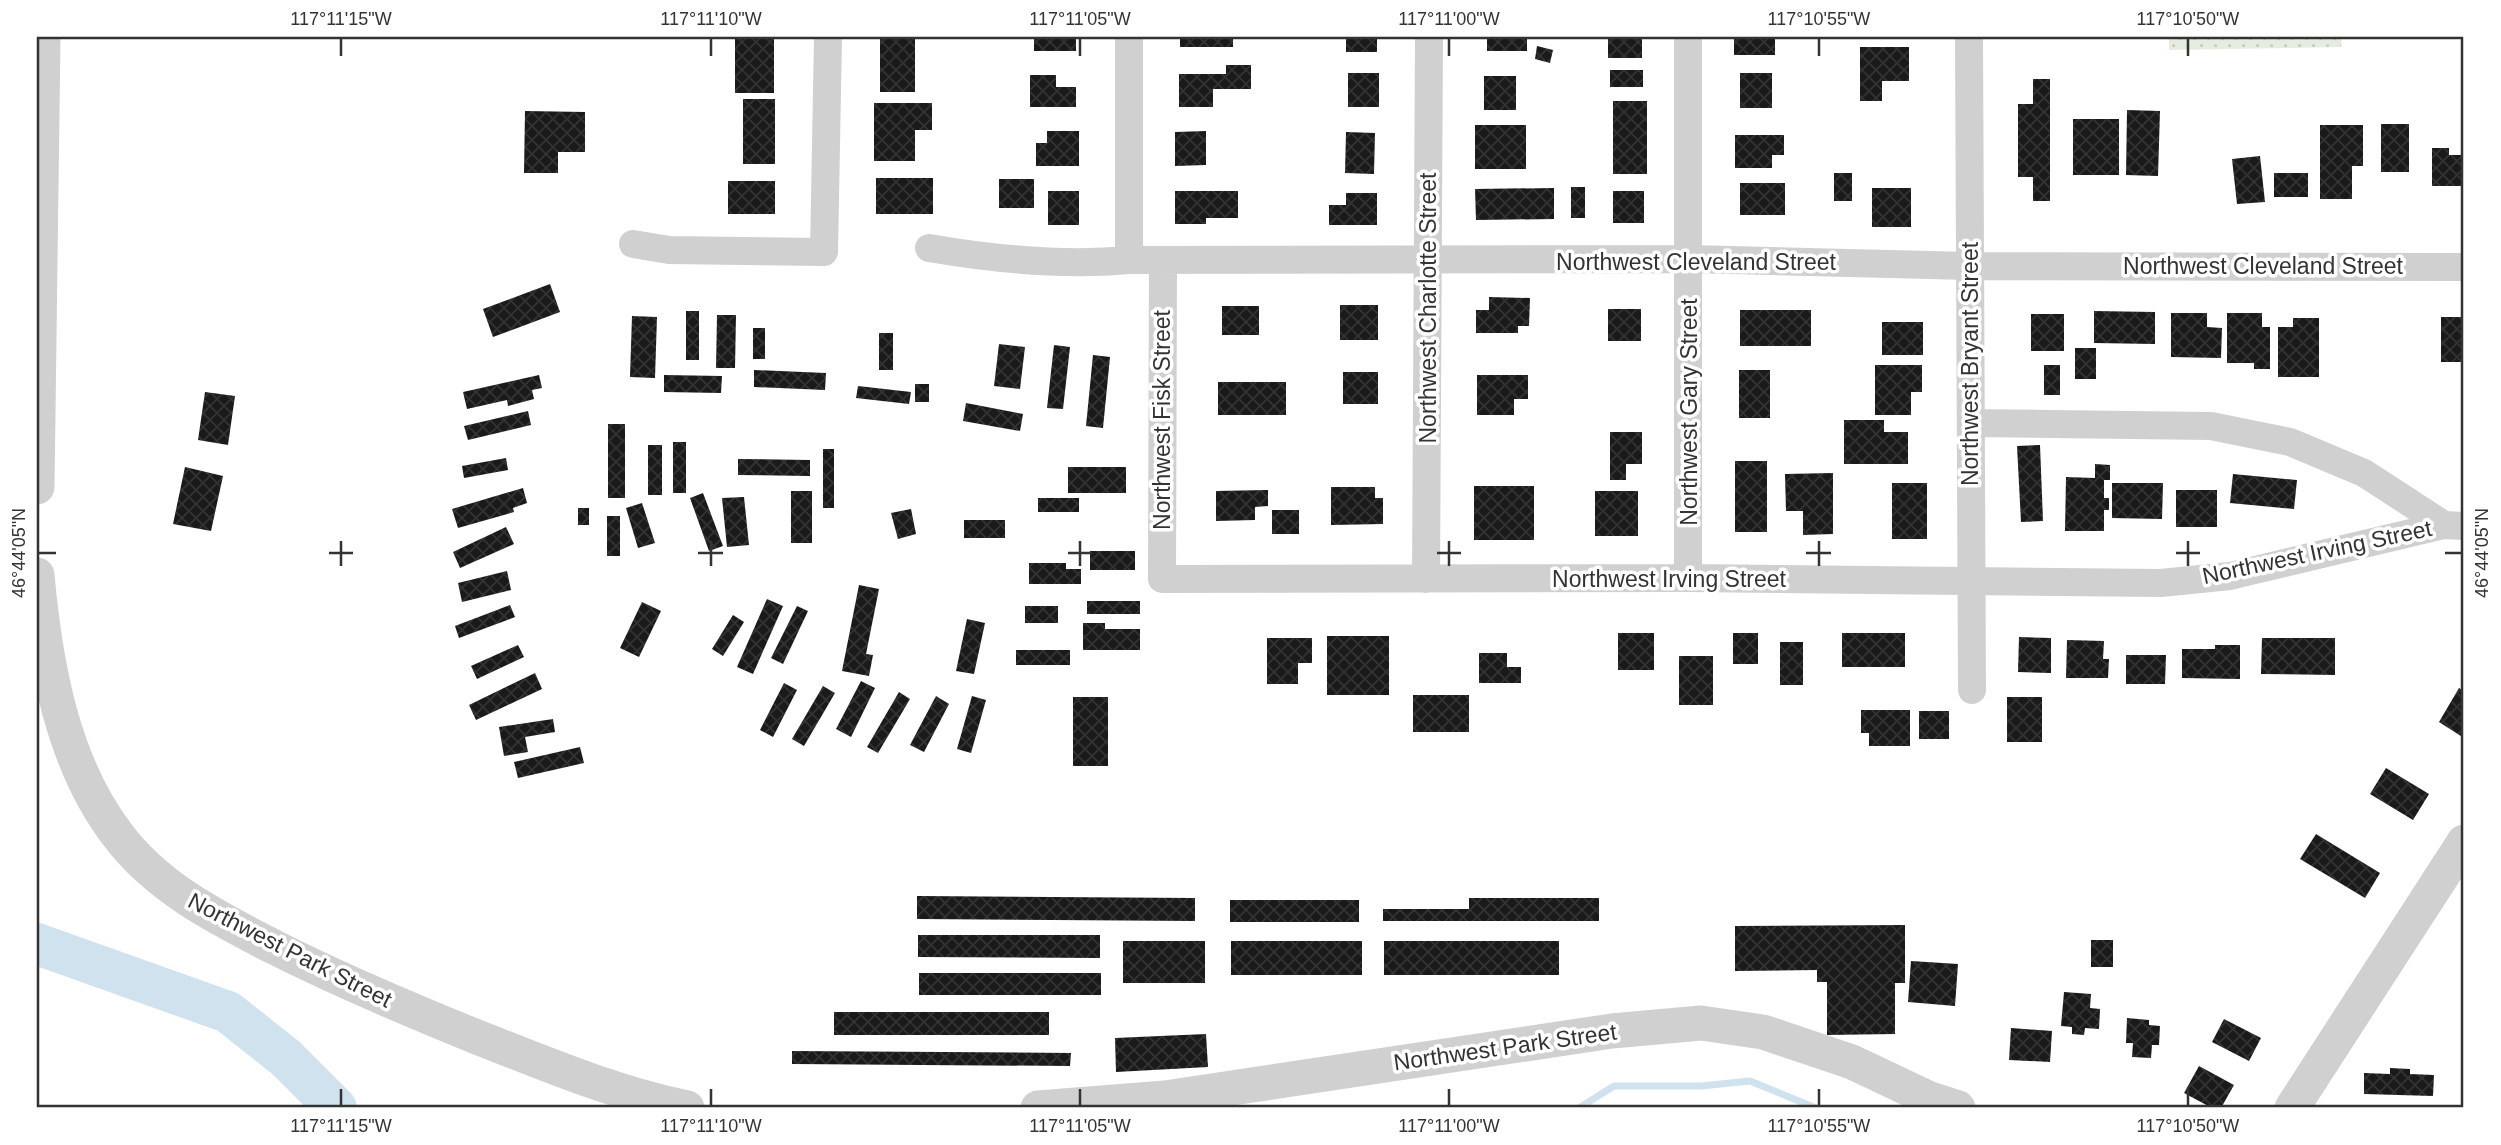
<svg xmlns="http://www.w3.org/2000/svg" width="2501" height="1145" viewBox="0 0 2501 1145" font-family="Helvetica,sans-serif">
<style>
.park{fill:url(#park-dots)}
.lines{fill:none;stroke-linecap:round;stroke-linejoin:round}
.stream{stroke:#cfe2ee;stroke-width:7}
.river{stroke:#cfe2ee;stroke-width:42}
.building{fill:url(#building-cross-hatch)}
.minor{stroke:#d0d0d0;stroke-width:28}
.tertiary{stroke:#d0d0d0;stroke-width:35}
.ticks{fill:none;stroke:#333;stroke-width:2.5}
.labels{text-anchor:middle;stroke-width:7;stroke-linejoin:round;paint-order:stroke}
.street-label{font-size:23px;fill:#333;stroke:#fff}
.neatline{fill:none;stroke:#333;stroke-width:2.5}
.ticks-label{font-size:18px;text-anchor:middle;fill:#333}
</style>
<defs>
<pattern id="park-dots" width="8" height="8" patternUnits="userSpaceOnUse" patternTransform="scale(1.75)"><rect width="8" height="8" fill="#e6ecdf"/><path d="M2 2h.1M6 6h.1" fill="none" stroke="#c6cbc0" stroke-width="1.8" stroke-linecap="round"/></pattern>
<pattern id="building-cross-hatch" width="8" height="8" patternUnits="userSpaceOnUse" patternTransform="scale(1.75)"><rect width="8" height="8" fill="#1a1a1a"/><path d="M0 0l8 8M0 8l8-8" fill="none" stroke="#333"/></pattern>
</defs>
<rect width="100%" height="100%" fill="#fff"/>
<!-- park -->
<path class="park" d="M2169,37H2342L2341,47L2169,50Z"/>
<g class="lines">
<!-- stream -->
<path class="stream" d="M1579,1108L1614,1086H1701L1750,1081L1816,1108"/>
<!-- river -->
<path class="river" d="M37,944L228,1012L286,1058L336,1108"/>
</g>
<!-- building -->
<path class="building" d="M735,37H774V93H735Z
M880,37H915V92H880Z
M1034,37H1076V51H1034Z
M1180,37H1233V47H1180Z
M1346,37H1377V52H1346Z
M1487,37H1527V51H1487Z
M1608,37H1642V58H1608Z
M1734,37H1775V55H1734Z
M1537,46L1553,50L1550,63L1535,59Z
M1860,47H1909V81H1882V101H1860Z
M1226,65H1251V89H1213V107H1179V74H1226Z
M1610,70H1643V87H1610Z
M1348,73H1379V107H1348Z
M1740,73H1772V108H1740Z
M1030,75H1056V87H1076V107H1030Z
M1484,76H1516V110H1484Z
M2033,79H2050V201H2033V177H2018V104H2033Z
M743,99H775V164H743Z
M1613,101H1647V174H1613Z
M874,103H932V130H915V161H874Z
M2127,110L2160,111L2158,176L2126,175Z
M525,111L585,112V152H558V173H524Z
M2073,119H2119V175H2073Z
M2381,124H2409V172H2381Z
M1475,125H1526V169H1475Z
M2320,125H2363V166H2352V199H2320Z
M1047,131H1079V166H1036V143H1047Z
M1206,131V165L1175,166V132Z
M1346,132L1375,133L1374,174L1345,173Z
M1735,135H1784V155H1772V168H1735Z
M2432,148H2449V155H2463V186H2432Z
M2260,156L2265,202L2237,204L2232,159Z
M1834,173H1852V201H1834Z
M2274,173H2308V197H2274Z
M876,178H933V214H876Z
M999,179H1034V208H999Z
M728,181H775V214H728Z
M1740,183H1785V215H1740Z
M1571,187H1585V218H1571Z
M1554,188V219L1476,220L1475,189Z
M1872,188H1911V227H1872Z
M1048,191H1079V225H1048Z
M1175,191H1238V218H1206V224H1175Z
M1613,191H1644V223H1613Z
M1346,193H1377V225H1329V205H1346Z
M550,284L560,312L493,337L483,309Z
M1489,297L1530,298L1529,326H1518V333H1476V310H1489Z
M1340,305H1378V340H1340Z
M1222,306H1259V335H1222Z
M1608,309H1641V341H1608Z
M1740,310H1811V346H1740Z
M686,311H699V360H686Z
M2094,311L2155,312V344L2094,343Z
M2171,313H2207V327L2222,328L2221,358L2171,357Z
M2227,313H2262V327H2270V369H2254V363H2227Z
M2031,314H2064V351H2031Z
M717,315H736L735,368H716Z
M632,316L657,317L655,378L630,377Z
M2441,317H2464V362H2441Z
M2293,318H2319V377H2278V327H2293Z
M1882,322H1923V355H1882Z
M753,328H765V359H753Z
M879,333H893V370H879Z
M999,344L1025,347L1020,389L994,386Z
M1054,345L1070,347L1063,409L1047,408Z
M2075,348H2096V379H2075Z
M1093,355L1110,357L1103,428L1086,426Z
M1875,365H1922V392H1911V415H1875Z
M2044,365H2060V395H2044Z
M754,370L826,373L825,390L754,387Z
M1739,370H1770V418H1739Z
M1343,372H1378V404H1343Z
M539,375L542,388L532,390L534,399L508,406L507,400L467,409L463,392Z
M664,375L722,376L721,393L664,392Z
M1477,375H1528V399H1514V415H1477Z
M1218,382H1286V415H1218Z
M915,384H929V402H915Z
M858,386L911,392L909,404L856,398Z
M205,392L235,396L228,445L198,440Z
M966,403L1023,414L1020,431L963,421Z
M528,411L531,425L468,440L464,426Z
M1844,420H1884V432H1908V464H1844Z
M608,424H625V498H608Z
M1610,432H1642V464H1626V480H1610Z
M673,442H686V493H673Z
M648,445H662V495H648Z
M2040,445L2043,521L2021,522L2017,446Z
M823,449H834V508H823Z
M506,458L508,470L464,478L462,466Z
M738,459L810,460V476L738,475Z
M1735,461H1767V532H1735Z
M2095,464L2110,465V480H2104V498H2109V510H2104V531H2065L2066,477L2095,478Z
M185,467L223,476L211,531L173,524Z
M1068,467H1126V493H1068Z
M1833,473V534L1803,535V511H1786L1785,474Z
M2233,474L2297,480L2294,509L2230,503Z
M1892,483H1927V539H1892Z
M2112,483H2163L2162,519L2112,518Z
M1474,486H1534V540H1474Z
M1331,487H1375V498H1383V524L1331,525Z
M523,488L527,503L513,508L514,512L458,528L452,509Z
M1268,490V506L1255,507V520L1216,521V491Z
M2176,490H2217V527H2176Z
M791,491H812V543H791Z
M1595,491H1638V536H1595Z
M703,493L723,546L709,551L690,498Z
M744,497L749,545L727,547L722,498Z
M1038,498H1079V512H1038Z
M642,503L655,543L638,548L626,508Z
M578,508H589V525H578Z
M911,509L916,534L898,539L891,513Z
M1272,510H1299V534H1272Z
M607,516H620V556H607Z
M964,520H1005V538H964Z
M506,527L514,544L460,568L453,552Z
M1090,551H1135V570H1090Z
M1029,563H1066V569H1081V584H1029Z
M507,571L511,590L462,602L458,583Z
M859,585L879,589L866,654L873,655L869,676L842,671Z
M767,599L783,606L753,674L737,667Z
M1087,601H1140V614H1087Z
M642,602L661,611L639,657L620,648Z
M510,605L515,617L459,638L455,626Z
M797,606L808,611L783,664L771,658Z
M1025,606H1058V623H1025Z
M733,615L744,622L723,656L712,649Z
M967,619L985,623L974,674L956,671Z
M1083,623H1105V629H1140V650H1083Z
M1618,633H1654V670H1618Z
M1733,633H1758V664H1733Z
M1842,633H1905V667H1842Z
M1327,636H1389V695H1327Z
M2019,637L2051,638V673L2018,672Z
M1267,638H1312V663H1298V684H1267Z
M2262,638H2335V675L2261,674Z
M2067,640L2104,641L2103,659H2109L2108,678H2066Z
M1780,642H1803V685H1780Z
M518,645L524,657L477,679L471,666Z
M2215,645H2240V679L2182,678V649H2215Z
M1016,650H1070V665H1016Z
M1479,653H1507V667H1521V683H1479Z
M2126,655H2166L2165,684H2126Z
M1679,656H1713V705H1679Z
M535,673L542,689L476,720L469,705Z
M861,681L875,688L851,737L836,729Z
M784,683L797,690L773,737L760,730Z
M823,686L835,693L804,746L792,739Z
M2459,688L2464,691V738L2439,722Z
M899,692L910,699L878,753L867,747Z
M1413,695H1469V732H1413Z
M936,696L949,704L924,752L910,745Z
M972,696L986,700L971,753L957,749Z
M1073,697H1108V766H1073Z
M2007,697H2042V742H2007Z
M1861,710H1910V746H1869V733H1861Z
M1919,711H1949V739H1919Z
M553,719L555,732L525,737L528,752L504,756L499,727Z
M580,747L584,763L518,778L514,762Z
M2386,768L2429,794L2413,820L2370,794Z
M2316,834L2380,873L2365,898L2300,859Z
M917,896L1195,898V921L917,919Z
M1469,898H1599V921H1383V909H1469Z
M1230,900H1359V922H1230Z
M1905,925V983H1895V1034L1827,1035V982H1817V970L1735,971V926Z
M918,935H1100V958L918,957Z
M2091,940H2113V967H2091Z
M1123,941H1205V983H1123Z
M1231,941H1362V975H1231Z
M1384,941H1559V975H1384Z
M1911,961L1958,964L1955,1006L1908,1002Z
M919,973H1101V995H919Z
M2064,992L2091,994L2090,1008L2100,1009L2099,1029L2085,1028L2084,1035L2072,1034V1027L2061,1026Z
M834,1012H1049V1035H834Z
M2127,1018L2149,1020V1025L2160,1026L2159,1045H2152L2151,1058L2132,1057L2133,1043H2126Z
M2224,1019L2261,1038L2249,1061L2212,1042Z
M2011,1028L2052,1031L2050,1062L2009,1060Z
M1206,1034L1208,1067L1116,1072L1115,1038Z
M792,1051L1071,1053L1070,1066L792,1064Z
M2199,1066L2234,1085L2221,1108H2212L2184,1093Z
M2390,1068L2410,1069V1074L2434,1075L2433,1096L2364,1094V1073L2390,1074Z"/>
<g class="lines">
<!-- minor -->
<path class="minor" d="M1969,37L1972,690
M633,244L669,250L824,252L828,37
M929,248C993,259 1064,266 1129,260L1690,259L1969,266L2464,267
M1129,260V37
M1163,261L1162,579L1688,578L2161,583L2230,576L2444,525L2464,526
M1971,423L2211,426L2290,442L2364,473L2444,525
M1688,578V37
M1426,579L1429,37"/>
<!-- tertiary -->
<path class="tertiary" d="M37,487L43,37
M37,575C45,663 62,762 117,834C156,887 217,918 274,947C341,981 408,1009 477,1037C546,1064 614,1093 687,1108
M1038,1108L1165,1098L1612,1031L1701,1023L1763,1032L1852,1062L1930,1099L1958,1108
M2292,1108L2464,842"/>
</g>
<!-- ticks -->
<path class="ticks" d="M341,38V56M711,38V56M1080,38V56M1449,38V56M1819,38V56M2188,38V56M341,541V566M711,541V566M1080,541V566M1449,541V566M1819,541V566M2188,541V566M38,553H56M329,553H353M698,553H723M1068,553H1092M1437,553H1461M1806,553H1831M2176,553H2200M2445,553H2462M341,1089V1106M711,1089V1106M1080,1089V1106M1449,1089V1106M1819,1089V1106M2188,1089V1106"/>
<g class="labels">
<!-- street labels -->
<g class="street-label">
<text x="1696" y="270">Northwest Cleveland Street</text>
<text x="2263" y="274">Northwest Cleveland Street</text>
<text transform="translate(1428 308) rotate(-90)" y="8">Northwest Charlotte Street</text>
<text transform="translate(1970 364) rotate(-90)" y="8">Northwest Bryant Street</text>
<text transform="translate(1689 412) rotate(-90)" y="8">Northwest Gary Street</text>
<text transform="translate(1162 420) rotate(-90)" y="8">Northwest Fisk Street</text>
<text transform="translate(2317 552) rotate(-12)" y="8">Northwest Irving Street</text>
<text x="1669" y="587">Northwest Irving Street</text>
<text transform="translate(290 950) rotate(27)" y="8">Northwest Park Street</text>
<text transform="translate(1505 1047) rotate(-8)" y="8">Northwest Park Street</text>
</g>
</g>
<!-- border -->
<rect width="2501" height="1145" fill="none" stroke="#ffffff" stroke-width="77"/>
<rect x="38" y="38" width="2424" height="1068" class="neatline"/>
<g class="ticks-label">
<text x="341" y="25">117°11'15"W</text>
<text x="711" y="25">117°11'10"W</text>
<text x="1080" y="25">117°11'05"W</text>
<text x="1449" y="25">117°11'00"W</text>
<text x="1819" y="25">117°10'55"W</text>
<text x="2188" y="25">117°10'50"W</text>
<text transform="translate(19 553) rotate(-90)" y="6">46°44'05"N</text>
<text transform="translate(2482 553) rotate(-90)" y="6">46°44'05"N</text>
<text x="341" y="1132">117°11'15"W</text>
<text x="711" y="1132">117°11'10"W</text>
<text x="1080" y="1132">117°11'05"W</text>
<text x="1449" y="1132">117°11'00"W</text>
<text x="1819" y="1132">117°10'55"W</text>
<text x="2188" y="1132">117°10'50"W</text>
</g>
</svg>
